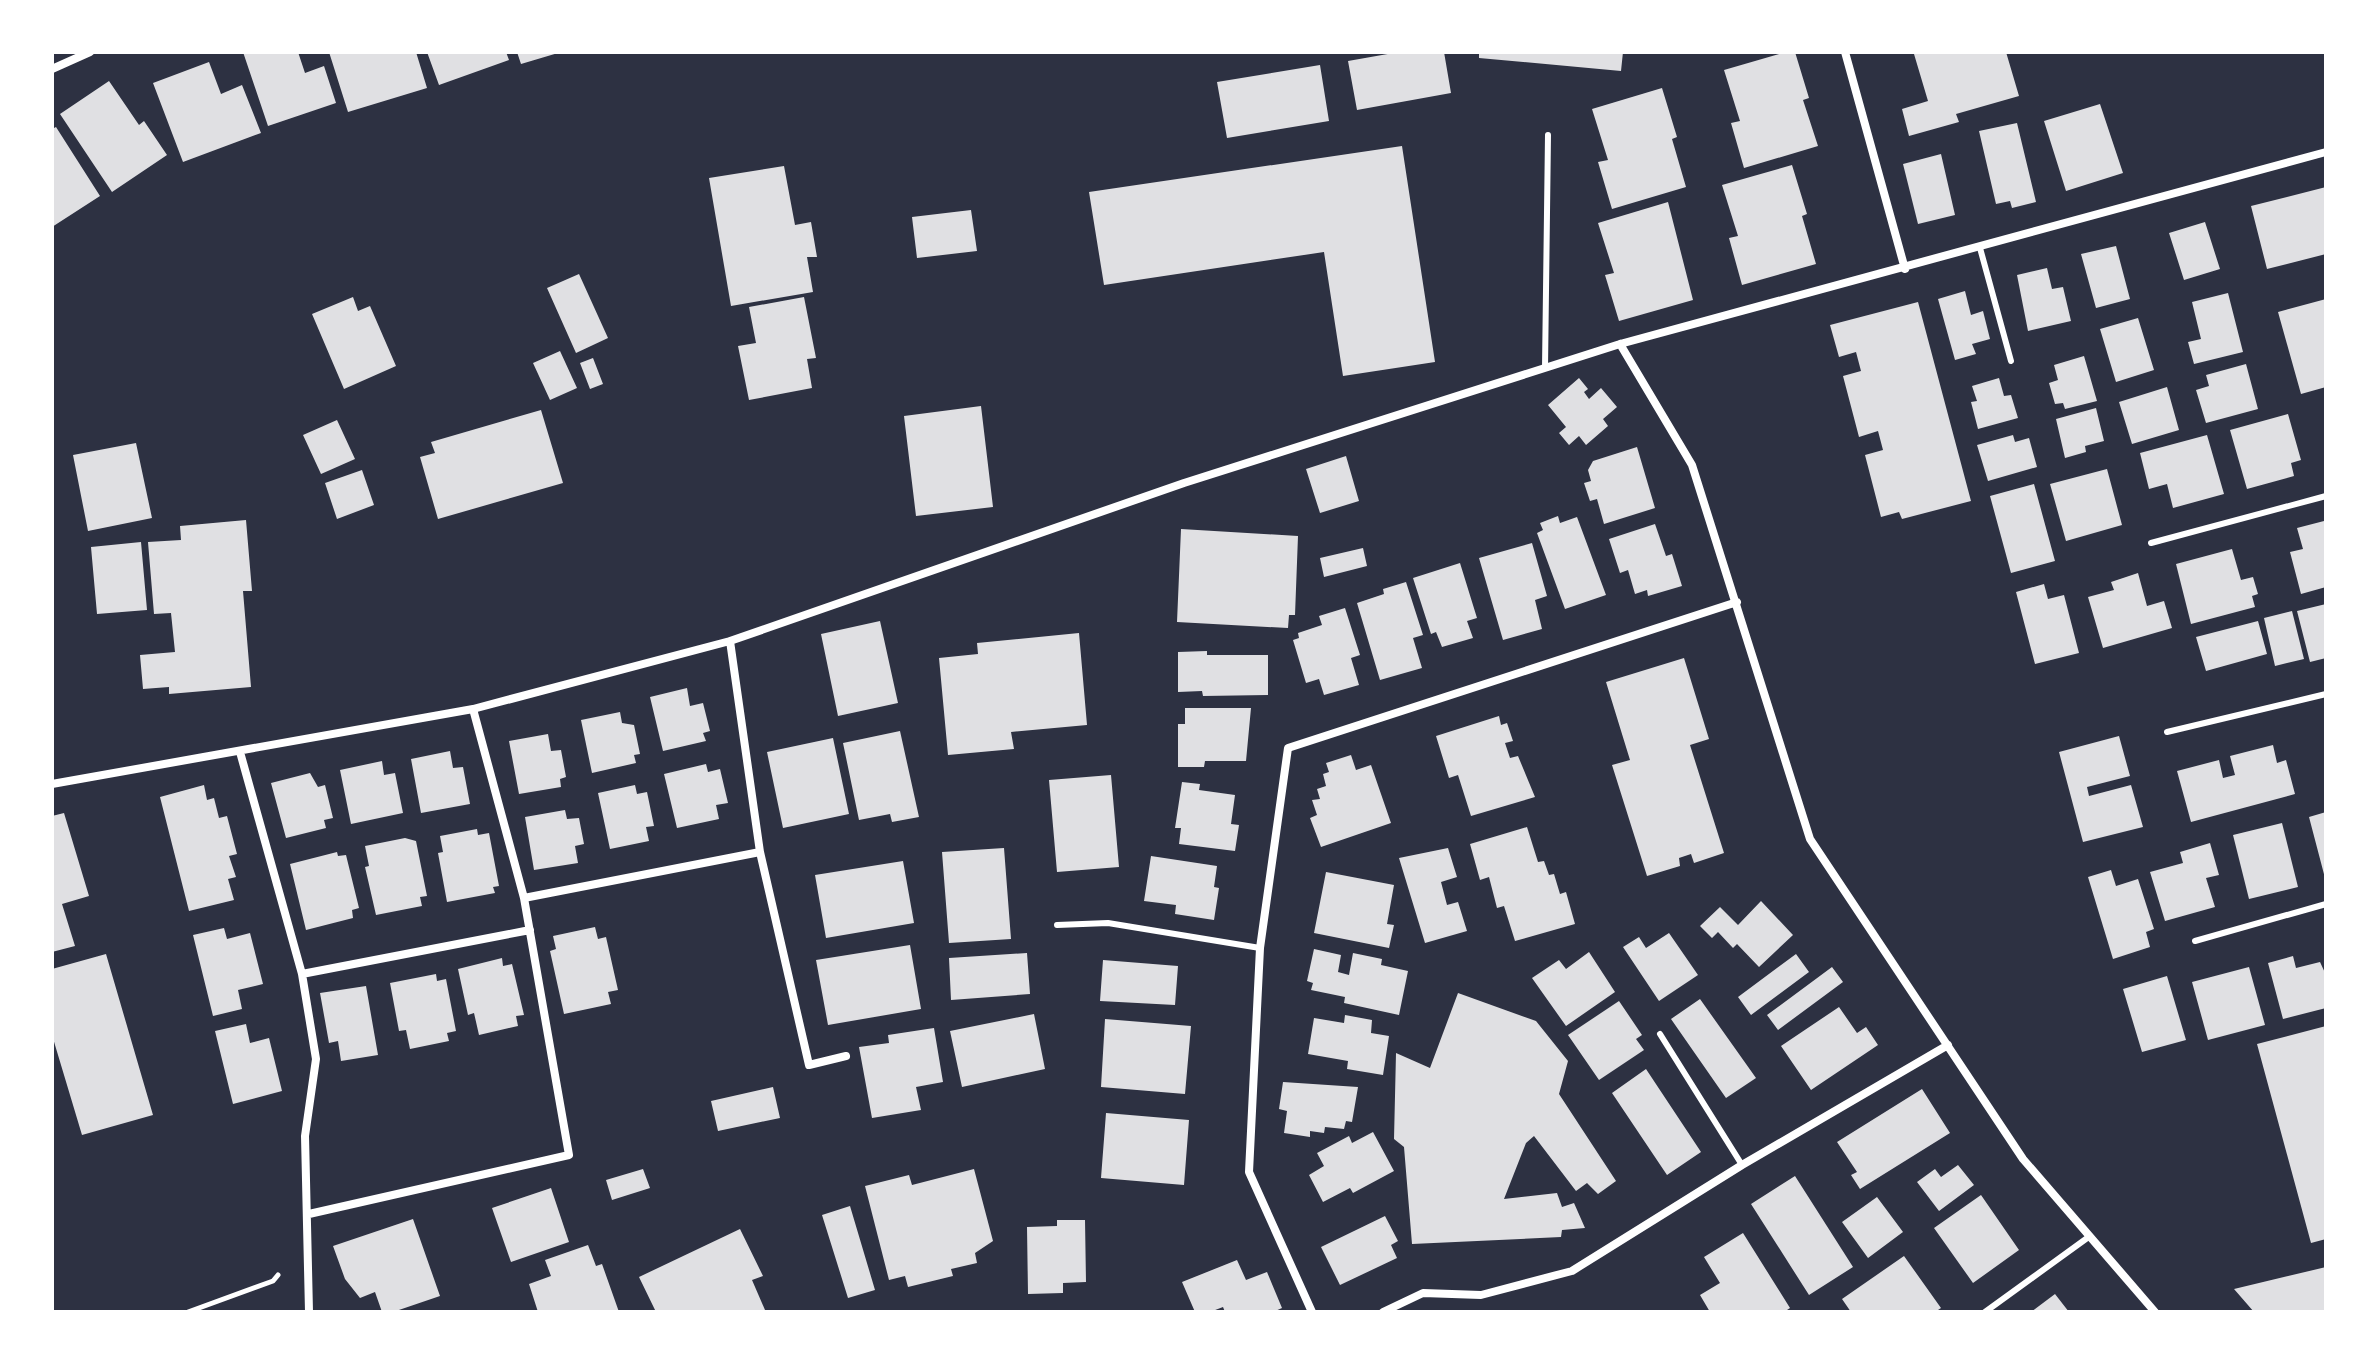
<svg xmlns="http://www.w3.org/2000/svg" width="2378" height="1364" viewBox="0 0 2378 1364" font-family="'DejaVu Sans',sans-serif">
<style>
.building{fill:#e0e0e3}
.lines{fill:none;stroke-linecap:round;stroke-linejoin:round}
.path{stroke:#fff;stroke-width:5}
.service{stroke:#fff;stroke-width:6}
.minor{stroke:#fff;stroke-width:8}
</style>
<rect width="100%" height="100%" fill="#2d3142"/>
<!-- building -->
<path class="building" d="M243,52H298L305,73L324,66L336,103L268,126Z
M329,52H416L427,88L348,112Z
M427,52H506L509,60L439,85Z
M517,52H558V53L521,64Z
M1399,52H1444L1451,93L1357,110L1348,61Z
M1479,52H1623L1621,71L1479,58Z
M1786,52H1795L1809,98L1803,100L1818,146L1744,168L1731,123L1740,121L1724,70Z
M1921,52H2006L2019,96L1956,114L1959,122L1909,136L1902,109L1928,101L1914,54Z
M209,62L221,94L242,85L261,133L183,162L153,83Z
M1320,65L1329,121L1227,138L1217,82Z
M109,81L139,125L144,121L167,155L112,192L60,114Z
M1662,88L1677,137L1672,139L1686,187L1612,209L1598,162L1608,160L1592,109Z
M2100,104L2123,173L2066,191L2044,121Z
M2017,123L2036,202L2012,208L2010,201L1996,204L1979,131Z
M56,127L100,196L52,227V129Z
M1402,146L1435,362L1343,376L1324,252L1104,285L1089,192Z
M1941,154L1955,215L1918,224L1903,164Z
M1792,165L1807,214L1802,216L1816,264L1742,285L1729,238L1738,236L1722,185Z
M784,166L795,225L811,222L817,257H807L813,292L731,306L709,178Z
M2326,187V254L2267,269L2251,206Z
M1668,202L1693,300L1619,321L1605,275L1614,273L1598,223Z
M971,210L977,251L917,258L912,217Z
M2205,222L2220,269L2184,280L2169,233Z
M2116,246L2130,299L2096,308L2081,254Z
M2047,268L2052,289L2063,287L2071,321L2028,331L2017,275Z
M579,274L608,338L576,353L547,288Z
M1965,291L1971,315L1983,311L1990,339L1972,344L1976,354L1955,360L1938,299Z
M2228,293L2243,352L2194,364L2188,342L2201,339L2192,302Z
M353,297L358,311L370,306L396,366L344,389L312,314Z
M804,297L816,358L807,359L812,388L749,400L738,346L756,343L749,307Z
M2326,299V387L2301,394L2278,312Z
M1918,302L1971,501L1902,519L1899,512L1881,517L1865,455L1883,450L1878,431L1859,437L1843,376L1861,371L1856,352L1839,357L1830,325Z
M2138,318L2154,370L2116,382L2100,329Z
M560,351L577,388L550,400L533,363Z
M2084,356L2097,401L2065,409L2063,403L2055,404L2049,383L2058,380L2054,365Z
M593,358L603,384L590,389L580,363Z
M2246,364L2258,409L2206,423L2196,390L2209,386L2206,375Z
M1579,378L1588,389L1584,392L1589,399L1601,388L1617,407L1603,419L1608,426L1586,445L1579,436L1569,445L1559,433L1566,427L1548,405Z
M1999,378L2004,396L2011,395L2018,418L1978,429L1971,402L1977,401L1972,386Z
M2167,387L2179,430L2132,444L2119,402Z
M981,406L993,507L916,516L904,416Z
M2096,408L2104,441L2085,446L2086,452L2065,458L2056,419Z
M541,410L563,483L438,519L420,457L435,453L431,442Z
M2288,414L2301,460L2291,463L2294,476L2247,489L2230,430Z
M337,420L355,459L321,474L303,435Z
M2013,435L2015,442L2029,438L2037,467L1988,481L1977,445Z
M2207,435L2224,494L2173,508L2167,484L2149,489L2140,453Z
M136,443L152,518L88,531L73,455Z
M1637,447L1655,508L1604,524L1597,499L1590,501L1584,483L1591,481L1588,470L1593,461Z
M1346,456L1359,501L1320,513L1306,469Z
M2107,469L2122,525L2066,541L2050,484Z
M362,470L374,505L337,519L325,483Z
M2034,484L2055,561L2011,573L1990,496Z
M1558,516L1560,523L1577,517L1606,595L1565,609L1537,533L1543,530L1540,523Z
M246,520L252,591H243L251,687L169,694V687L143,689L140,655L175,652L171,613L154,614L148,542L181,540L180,526Z
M2324,521L2326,587L2301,594L2290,552L2303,549L2297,528Z
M1655,524L1666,556L1672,554L1682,586L1648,596L1647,590L1635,594L1628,570L1620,573L1609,539Z
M1181,529L1298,536L1295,615H1289L1288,628L1177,622Z
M141,542L147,610L97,614L91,547Z
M1532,543L1547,596L1535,600L1542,629L1503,640L1479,558Z
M1363,548L1367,566L1324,577L1320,558Z
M2232,549L2241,580L2253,577L2258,594L2252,596L2255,607L2191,624L2176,564Z
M1460,563L1477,618L1467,621L1473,638L1442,647L1436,632L1431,634L1413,578Z
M2138,573L2147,606L2164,601L2172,628L2103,648L2088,597L2114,590L2111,582Z
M1406,582L1423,635L1413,638L1422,668L1380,680L1357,603L1384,594L1383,589Z
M2044,584L2048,599L2064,595L2079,653L2035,664L2016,592Z
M2326,604V658L2310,662L2297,611Z
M1345,608L1360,655L1351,658L1359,685L1324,695L1319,679L1306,683L1293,640L1299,638L1298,633L1322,625L1319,616Z
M2292,611L2304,659L2275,666L2264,618Z
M880,621L898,703L838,716L821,634Z
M2258,621L2267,654L2206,671L2196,637Z
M1079,633L1087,725L1011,732L1014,749L948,755L939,658L978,654L977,643Z
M1207,651V655H1268V695L1203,696L1202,691L1178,692V652Z
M1684,658L1709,739L1690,745L1724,853L1694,863L1691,854L1679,858L1680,866L1647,876L1612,765L1630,760L1606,682Z
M687,688L690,706L703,703L710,731L703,733L706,741L663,751L650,697Z
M1185,708H1251L1246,761H1205L1204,767H1178V724H1185Z
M620,712L622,723L634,725L640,754L634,755L636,763L592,773L581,720Z
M1499,716L1501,725L1507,723L1513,741L1505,743L1510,758L1518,756L1535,797L1471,816L1458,775L1449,778L1436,736Z
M900,731L919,817L892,822L890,814L859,820L843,743Z
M548,734L551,751L561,750L566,777L560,779L561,787L519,794L509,741Z
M2119,736L2130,776L2087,787L2089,796L2131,785L2143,827L2083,842L2059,752Z
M833,738L849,814L783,828L767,752Z
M2273,745L2277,763L2286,760L2295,794L2191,822L2177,771L2219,760L2223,778L2235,775L2230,756Z
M450,751L453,768L463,767L470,804L421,813L411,759Z
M1351,755L1356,770L1371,765L1391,823L1321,847L1310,818L1317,815L1312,800L1320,799L1317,789L1326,786L1323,774L1329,772L1326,763Z
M382,761L384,775L395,773L403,813L351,824L340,770Z
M706,764L708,772L720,769L728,803L716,805L719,819L677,828L664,774Z
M310,773L318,787L325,785L333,818L324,820L326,828L286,838L271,783Z
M1111,775L1119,867L1057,872L1049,780Z
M1182,782L1200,784L1199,790L1235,795L1231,824L1239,825L1235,851L1179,844L1181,828H1175Z
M204,785L207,800L214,798L219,818L227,816L237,854L229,856L236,877L228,879L234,900L189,911L160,797Z
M635,785L637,794L647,792L654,826L646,827L649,841L610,849L598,793Z
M565,810L567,819L579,818L584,844L575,846L578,863L534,870L525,817Z
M2326,812V877L2325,878L2309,817Z
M64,813L89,896L62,904L75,946L52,952V816Z
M2282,823L2298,887L2249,899L2233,835Z
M1527,827L1538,862L1544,861L1549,875L1554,874L1560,894L1566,892L1575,924L1515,941L1504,906L1497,908L1489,877L1480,880L1470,844Z
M477,829L478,835L489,833L499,886L493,887L495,893L447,902L438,853L443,852L440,836Z
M405,838L416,841L427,896L420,897L422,906L376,915L365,867L369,866L365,846Z
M2210,843L2219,875L2206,878L2215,907L2165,921L2150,872L2183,863L2180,852Z
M1004,848L1011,939L949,943L942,852Z
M1448,848L1457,877L1441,882L1447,905L1458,902L1467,931L1425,943L1399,858Z
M337,852L338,856L346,855L359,908L352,910L353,918L306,930L290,864Z
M1151,856L1217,866L1214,887L1219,888L1214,920L1175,914L1176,905L1144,901Z
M903,861L914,923L826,938L815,875Z
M2111,870L2116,886L2138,879L2154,929L2146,932L2150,947L2113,959L2088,877Z
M1326,872L1394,885L1387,924L1394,925L1389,948L1314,933Z
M1761,901L1793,935L1759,967L1737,944L1733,948L1718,932L1712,938L1700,926L1720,907L1738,925Z
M595,927L598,939L606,937L618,990L608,992L611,1004L564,1014L550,951L556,949L553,936Z
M224,928L227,939L250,933L263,984L238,990L242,1009L213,1016L193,935Z
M1669,933L1698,975L1659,1001L1623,947L1639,937L1646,948Z
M910,945L921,1009L828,1025L816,960Z
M1314,949L1341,955L1338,972L1349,975L1353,953L1382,959L1381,965L1408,971L1399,1015L1344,1003L1345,997L1311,990L1313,983L1307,981Z
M1589,952L1615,992L1566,1026L1532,978L1559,960L1566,969Z
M1027,953L1030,994L951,1000L949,958Z
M106,954L153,1115L82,1135L52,1035V969Z
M1796,954L1809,972L1751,1015L1738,997Z
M2293,956L2296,968L2320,962L2326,975V1008L2283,1019L2268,963Z
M502,958L503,966L512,964L524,1015L516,1016L518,1026L479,1035L474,1013L468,1015L458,969Z
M1103,960L1178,966L1175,1005L1100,1001Z
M1832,967L1843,982L1778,1030L1767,1015Z
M2249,967L2265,1025L2208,1040L2192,982Z
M436,974L437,981L446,979L456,1031L447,1033L449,1041L410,1049L406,1030L399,1031L390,983Z
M2167,976L2186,1040L2142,1052L2123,989Z
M366,986L378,1055L341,1061L338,1041L329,1043L320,993Z
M1458,993L1536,1021L1568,1061L1559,1094L1616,1181L1598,1194L1587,1183L1576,1191L1534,1136L1526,1143L1504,1199L1557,1193L1562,1207L1574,1203L1585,1228L1562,1230L1561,1237L1412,1244L1404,1147L1394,1139L1396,1053L1430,1068Z
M1700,999L1756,1078L1726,1098L1671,1019Z
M1619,1001L1642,1035L1636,1039L1644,1050L1599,1080L1568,1035Z
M1839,1007L1857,1033L1866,1027L1878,1045L1811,1090L1781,1046Z
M1034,1014L1045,1069L962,1087L950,1031Z
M1345,1015L1372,1020L1371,1033L1389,1036L1383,1075L1347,1069L1348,1061L1308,1054L1314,1018L1344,1023Z
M1105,1019L1191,1026L1185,1094L1101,1087Z
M246,1024L250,1043L269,1038L282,1091L233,1104L215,1031Z
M2326,1026V1239L2311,1243L2257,1044Z
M934,1028L943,1082L916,1087L921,1110L872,1118L859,1047L889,1043L888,1035Z
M1646,1069L1701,1152L1667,1175L1612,1093Z
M1283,1082L1358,1087L1352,1122L1346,1121L1344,1129L1325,1127L1324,1133L1310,1131V1137L1284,1133L1287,1111L1279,1109Z
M773,1087L780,1118L718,1131L711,1101Z
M1922,1089L1950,1133L1860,1189L1851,1175L1857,1172L1837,1142Z
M1106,1113L1189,1120L1184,1185L1101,1178Z
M1373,1132L1394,1171L1353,1193L1350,1188L1323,1202L1309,1175L1324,1166L1317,1153L1349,1136L1352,1143Z
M1958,1165L1974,1185L1939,1211L1917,1182L1935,1169L1941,1177Z
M643,1169L650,1188L612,1200L606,1180Z
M974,1169L993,1241L975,1253L977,1263L951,1269L953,1276L908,1287L905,1276L889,1280L865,1186L909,1175L912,1185Z
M1795,1176L1853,1267L1809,1295L1751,1204Z
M551,1188L569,1242L511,1262L492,1208Z
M1981,1195L2019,1250L1973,1283L1934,1228Z
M1877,1197L1903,1232L1868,1258L1842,1222Z
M850,1206L875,1290L848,1298L822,1215Z
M1385,1216L1398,1241L1391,1245L1397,1258L1340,1285L1321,1247Z
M413,1219L440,1296L393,1312H382L375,1292L360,1298L345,1279L333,1246Z
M1057,1220H1085L1086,1282L1063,1283V1293L1028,1294L1027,1227L1057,1226Z
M740,1229L763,1276L752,1280L765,1310L656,1312L639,1277Z
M1743,1233L1790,1308L1784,1312H1710L1700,1295L1720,1283L1704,1257Z
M588,1245L596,1266L602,1264L619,1312H538L529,1284L551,1276L545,1260Z
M1904,1256L1941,1308L1935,1312H1851L1842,1299Z
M1237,1260L1246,1280L1267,1272L1282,1308L1273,1312H1225L1223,1307L1210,1312H1195L1182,1282Z
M2326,1267V1312H2254L2234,1289Z
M2055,1294L2069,1312H2031Z"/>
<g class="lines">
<!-- path -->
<path class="path" d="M188,1312L273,1281L278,1275"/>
<!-- service -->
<path class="service" d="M1980,248L2011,361
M1545,368L1548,135
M2151,543L2326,496
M2167,732L2326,694
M1057,925L1108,923L1260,948
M2195,941L2326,904
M1660,1034L1742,1165
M1985,1312L2090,1236"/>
<!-- minor -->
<path class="minor" d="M1845,52L1905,269
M52,69L90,52
M1620,344L1692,465L1810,839L2023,1159L2155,1312
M730,641L760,852L809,1065L846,1056
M240,752L302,974L316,1059L305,1136L309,1312
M52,784L473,709L730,641L1184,483L1620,344L2326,152
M524,898L760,852
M302,974L530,930
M309,1214L569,1155L524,898L473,709
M1312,1312L1249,1172L1260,948L1288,748L1737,602
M1383,1312L1423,1293L1481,1295L1572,1271L1742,1165L1948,1045"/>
</g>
<!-- border -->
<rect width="2378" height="1364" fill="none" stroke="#ffffff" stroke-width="108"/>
</svg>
